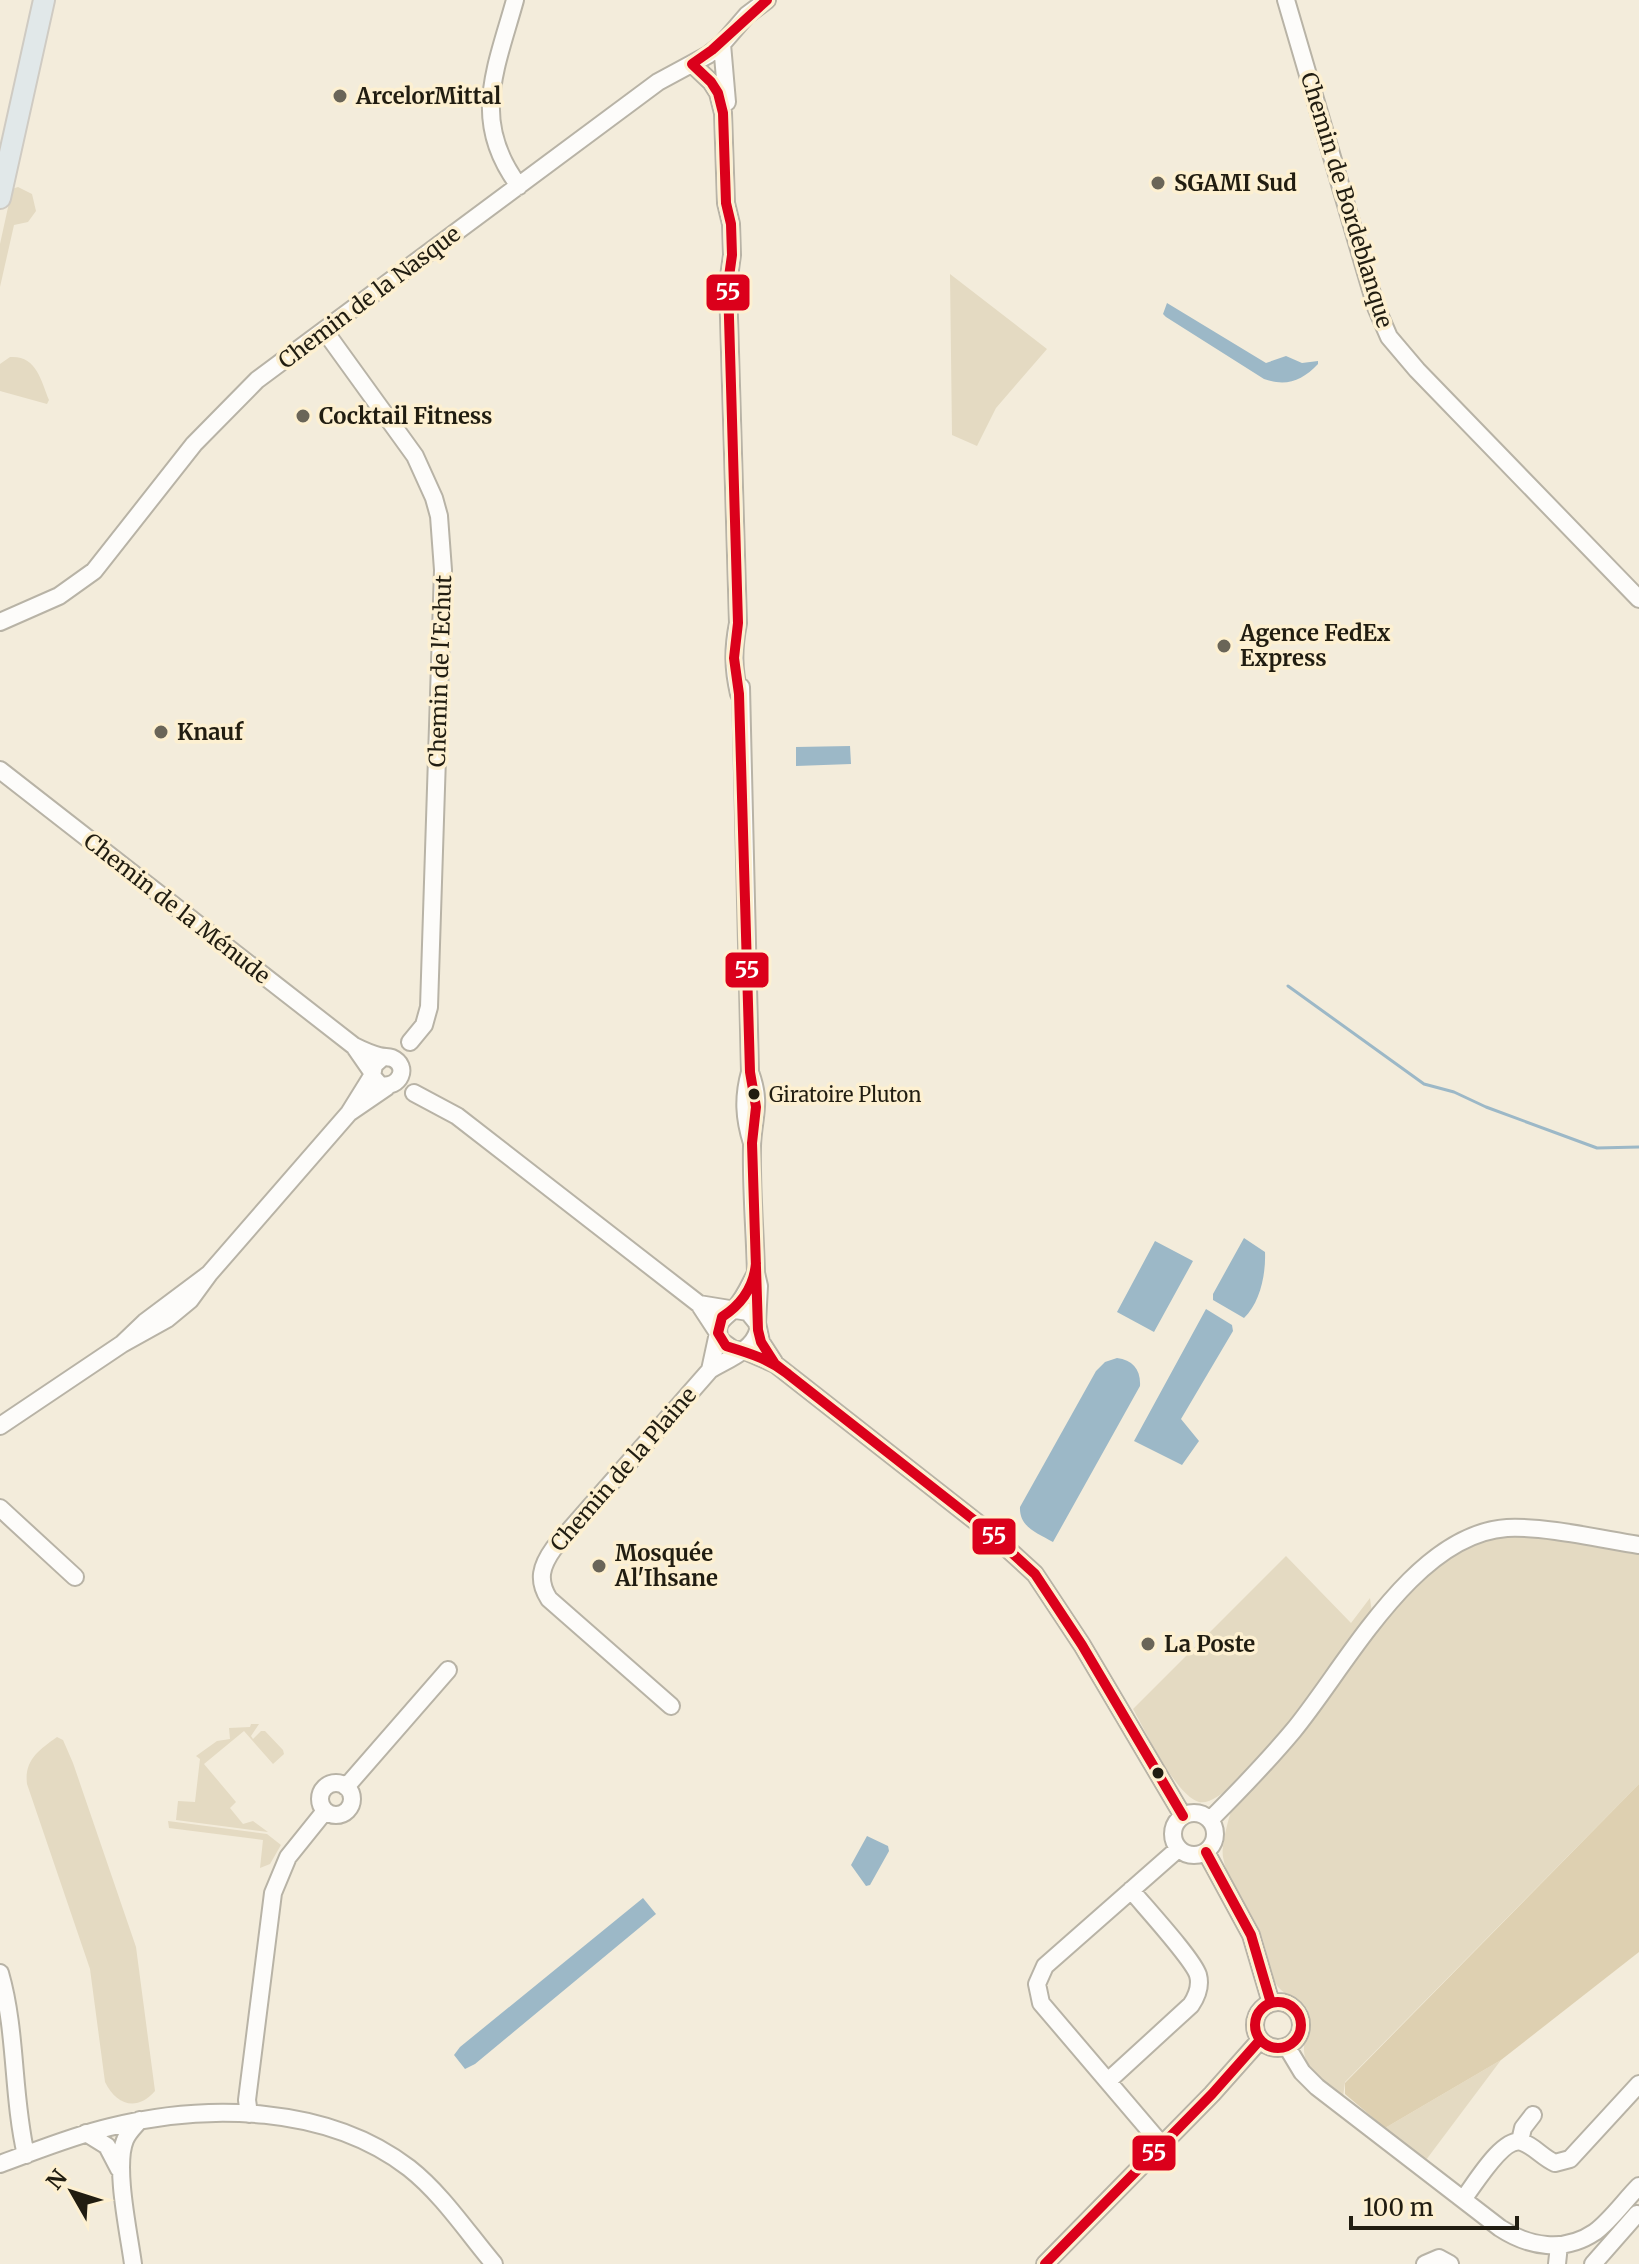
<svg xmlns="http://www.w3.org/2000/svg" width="1639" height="2264" viewBox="0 0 1639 2264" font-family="Merriweather,serif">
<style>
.green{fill:#e4dac2}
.forest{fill:#ded0b1}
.water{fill:#9cb8c7}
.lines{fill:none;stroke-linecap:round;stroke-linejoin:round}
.stream{stroke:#9cb8c7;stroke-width:3}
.minor-casing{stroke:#b8b3a6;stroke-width:20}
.major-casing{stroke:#cfcbc3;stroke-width:24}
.minor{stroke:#fdfcfa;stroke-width:16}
.major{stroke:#e1e8e9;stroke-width:20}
.bus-1-casing{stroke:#fdf0d1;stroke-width:16}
.bus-1{stroke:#db001b;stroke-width:10}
.poi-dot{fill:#6a6558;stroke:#fdf0d1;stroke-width:3}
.bus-dot{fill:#211d11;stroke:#fdf0d1;stroke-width:3}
.labels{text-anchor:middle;stroke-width:7;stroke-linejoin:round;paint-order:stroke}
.bus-label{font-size:20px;fill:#211d11;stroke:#fdf0d1;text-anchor:start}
.poi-label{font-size:22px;font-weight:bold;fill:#211d11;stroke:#fdf0d1;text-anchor:start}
.street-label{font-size:22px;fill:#211d11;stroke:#fdf0d1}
.line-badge{stroke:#fdf0d1;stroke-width:3}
.badge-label{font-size:22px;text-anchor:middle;font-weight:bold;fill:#fff}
</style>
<rect width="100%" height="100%" fill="#f3ecdb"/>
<!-- green -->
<path class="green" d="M18,187L32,194L36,211L28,222L14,225L0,287V244L12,189Z
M950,274L1047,349L996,408L977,446L952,435Z
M10,357C36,355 41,380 49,400L47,404L0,391V364Z
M1506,1534L1537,1535L1639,1551V1784L1345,2082L1343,2097C1329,2086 1305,2071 1304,2051C1303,2036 1314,2026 1307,2009C1301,1998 1286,1997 1278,1987C1269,1974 1268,1956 1263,1940C1254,1911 1228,1887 1223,1857C1221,1848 1228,1819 1232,1809L1385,1616C1411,1589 1440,1556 1475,1541C1484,1537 1496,1536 1506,1534Z
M1286,1556L1351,1623L1370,1598L1372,1613C1350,1644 1234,1811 1199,1802C1176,1796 1145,1730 1133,1709Z
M251,1724H259L251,1736L253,1739L261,1731H265L283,1750L284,1754L273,1764L244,1731L204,1764L236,1802L230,1808L243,1824L253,1821L268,1832L176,1820L178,1801L195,1802L200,1759L196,1756L217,1741L230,1739L229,1728L250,1727Z
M57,1737L63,1740L73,1763L136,1947L155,2091C137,2112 116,2105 105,2082L90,1969L27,1784C24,1760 39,1750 57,1737Z
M168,1821L267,1834L281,1845L270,1864L260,1868L263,1840L169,1828Z
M1501,2060L1426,2160L1385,2128Z"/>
<!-- forest -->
<path class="forest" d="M1639,1784V1952L1501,2060L1385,2128L1345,2094V2083Z"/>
<!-- water -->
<path class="water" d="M1167,303L1266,363L1286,356L1302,363L1318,361V364C1302,381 1286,387 1264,379L1166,317L1163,314Z
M850,746L851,764L796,766V747Z
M1244,1238L1265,1252C1266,1274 1260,1303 1244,1318L1213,1300V1294Z
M1155,1241L1193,1261L1154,1332L1117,1312Z
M1206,1309L1232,1325L1233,1331L1181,1419L1199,1441L1182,1465L1134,1441Z
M1117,1358C1133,1360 1141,1370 1140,1386L1053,1542C1037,1533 1019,1527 1020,1507L1096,1371L1105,1362Z
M867,1836L888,1846L889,1851L870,1885L866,1886L851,1865Z
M643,1898L656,1914L475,2064L465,2069L454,2055L460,2047Z"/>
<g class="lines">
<!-- stream -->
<path class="stream" d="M1288,986L1424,1084L1454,1092L1486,1107L1597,1148L1639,1147"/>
<!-- minor casing -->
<g class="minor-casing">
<path id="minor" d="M515,0C496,69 470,121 519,186
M1286,0L1376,307L1389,337L1417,370L1639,599
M722,44L727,102
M692,64L711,82L718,93L723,113L726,203L731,224L732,255L728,284L738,623C733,649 733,668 739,694
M324,330L415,456L434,498L439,516L443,570L429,1007L424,1025L410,1042
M0,622L59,596L94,571L194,444L257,380L658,82L708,55L722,44L747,15L767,0
M741,687L750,1072C743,1097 744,1118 752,1143
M0,770L354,1046
M372,1072L354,1046C362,1050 371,1054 379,1056C383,1057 388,1057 392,1058C410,1066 400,1089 380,1085L372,1076L374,1065L382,1058
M750,1072C762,1104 753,1116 752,1146C751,1188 755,1231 756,1273L759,1286L757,1323
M372,1076L349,1113L387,1087
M414,1093L457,1116L699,1304
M756,1273C750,1284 744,1299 735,1308C724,1319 714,1322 720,1340L734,1350H743L775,1364L988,1531L1035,1574L1082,1645L1183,1816
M209,1274L349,1113
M758,1330C754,1350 726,1360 710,1370L718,1333L699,1304L748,1312L757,1323L761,1342L774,1362
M0,1426L122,1344L167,1319L190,1300L209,1274L145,1322L122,1344
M0,1508L75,1577
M671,1706L549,1599C537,1580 541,1566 554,1548L710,1370
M320 1799a16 16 0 1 1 32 0a16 16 0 1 1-32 0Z
M346,1787L448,1670
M1173 1834a21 21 0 1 1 42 0a21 21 0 1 1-42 0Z
M1210,1820C1239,1791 1267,1762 1293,1731C1346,1667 1414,1534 1507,1528C1544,1526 1601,1539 1639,1545
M1206,1852L1251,1935L1271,2003
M0,1973C17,2032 12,2095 26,2155
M1255 2025a23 23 0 1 1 46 0a23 23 0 1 1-46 0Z
M1287,2047L1302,2072L1317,2087L1500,2228C1529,2247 1564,2253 1595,2232C1611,2220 1625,2200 1639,2186
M1108,2081L1191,2005C1197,1996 1201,1986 1198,1975C1193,1959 1145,1907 1131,1890
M249,2114L247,2100L273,1893L288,1857L325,1811
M86,2133L107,2146L119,2169
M1520,2141L1523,2128L1533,2115
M1162,2145L1041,2003L1037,1984L1045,1966L1178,1849
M0,2164C36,2151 72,2136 110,2127C207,2103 327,2105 409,2168C442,2194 467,2232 494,2264
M1464,2198C1475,2184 1503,2136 1522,2142C1534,2146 1543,2158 1555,2163L1570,2159L1639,2084
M133,2264C129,2234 114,2166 125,2140C128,2132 135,2126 140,2120
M1045,2264L1212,2094L1260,2040
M1425,2264L1439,2258L1450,2264
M1557,2264L1559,2245
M1593,2264L1637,2214"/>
</g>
<!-- major casing -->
<g class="major-casing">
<path id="major" d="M0,198L44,0"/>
</g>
<!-- minor -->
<use href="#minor" class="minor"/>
<!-- major -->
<use href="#major" class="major"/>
<!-- bus-1 casing -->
<g class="bus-1-casing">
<path id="bus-1" d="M767,0L712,50L692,64L711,82L718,93L723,113L726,203L731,224L732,255L728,284L738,623L734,658L739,694L750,1072L756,1107L752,1143L758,1330L761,1342L775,1364L988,1531L1035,1574L1082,1645L1183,1816
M756,1263C754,1287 742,1304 722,1317L718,1333L726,1346C749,1353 769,1359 788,1374
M1206,1852L1251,1935L1271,2003
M1255 2025a23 23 0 1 1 46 0a23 23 0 1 1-46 0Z
M1045,2264L1212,2094L1260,2040"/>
</g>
<!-- bus-1 -->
<use href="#bus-1" class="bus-1"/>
</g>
<!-- markers -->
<g class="poi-dot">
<circle cx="340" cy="96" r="8"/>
<circle cx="1158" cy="183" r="8"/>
<circle cx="303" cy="416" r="8"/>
<circle cx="1224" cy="646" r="8"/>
<circle cx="161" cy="732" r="8"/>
<circle cx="599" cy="1566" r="8"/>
<circle cx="1148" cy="1644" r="8"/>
</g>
<g class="bus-dot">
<circle cx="754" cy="1094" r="7"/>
<circle cx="1158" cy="1773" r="7"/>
</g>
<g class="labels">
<!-- bus labels -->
<g class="bus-label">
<text x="769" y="1102">Giratoire Pluton</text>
</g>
<!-- poi labels -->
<g class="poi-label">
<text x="356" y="104">ArcelorMittal</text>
<text x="1174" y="191">SGAMI Sud</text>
<text x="319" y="424">Cocktail Fitness</text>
<text x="1240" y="641">Agence FedEx<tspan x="1240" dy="25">Express</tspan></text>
<text x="177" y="740">Knauf</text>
<text x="615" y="1561">Mosquée<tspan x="615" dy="25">Al'Ihsane</tspan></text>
<text x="1164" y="1652">La Poste</text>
</g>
<!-- street labels -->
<g class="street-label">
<text transform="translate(1347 200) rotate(73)" y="8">Chemin de Bordeblanque</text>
<text transform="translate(369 297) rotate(-37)" y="8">Chemin de la Nasque</text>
<text transform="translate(440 671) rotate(-88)" y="8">Chemin de l'Echut</text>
<text transform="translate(177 908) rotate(38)" y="8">Chemin de la Ménude</text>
<text transform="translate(623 1469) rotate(-49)" y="8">Chemin de la Plaine</text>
</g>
</g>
<g class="line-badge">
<rect x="705" y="273" width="46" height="39" rx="8" fill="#db001b"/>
<rect x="724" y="951" width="46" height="38" rx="8" fill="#db001b"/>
<rect x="971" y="1517" width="46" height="39" rx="8" fill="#db001b"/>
<rect x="1131" y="2134" width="46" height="38" rx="8" fill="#db001b"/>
</g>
<g class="badge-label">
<text x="728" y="300">55</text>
<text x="747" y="978">55</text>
<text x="994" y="1544">55</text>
<text x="1154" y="2161">55</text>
</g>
<!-- north arrow -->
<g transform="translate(72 2192) rotate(309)" stroke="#fdf0d1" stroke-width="6" paint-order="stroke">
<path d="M0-6L14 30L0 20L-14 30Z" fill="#211d11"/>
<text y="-12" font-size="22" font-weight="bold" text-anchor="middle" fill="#211d11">N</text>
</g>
<!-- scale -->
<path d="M1351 2216v12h166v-12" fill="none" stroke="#211d11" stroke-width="4"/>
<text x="1363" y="2216" font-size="24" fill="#211d11" stroke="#fdf0d1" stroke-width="6" paint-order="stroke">100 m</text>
</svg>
